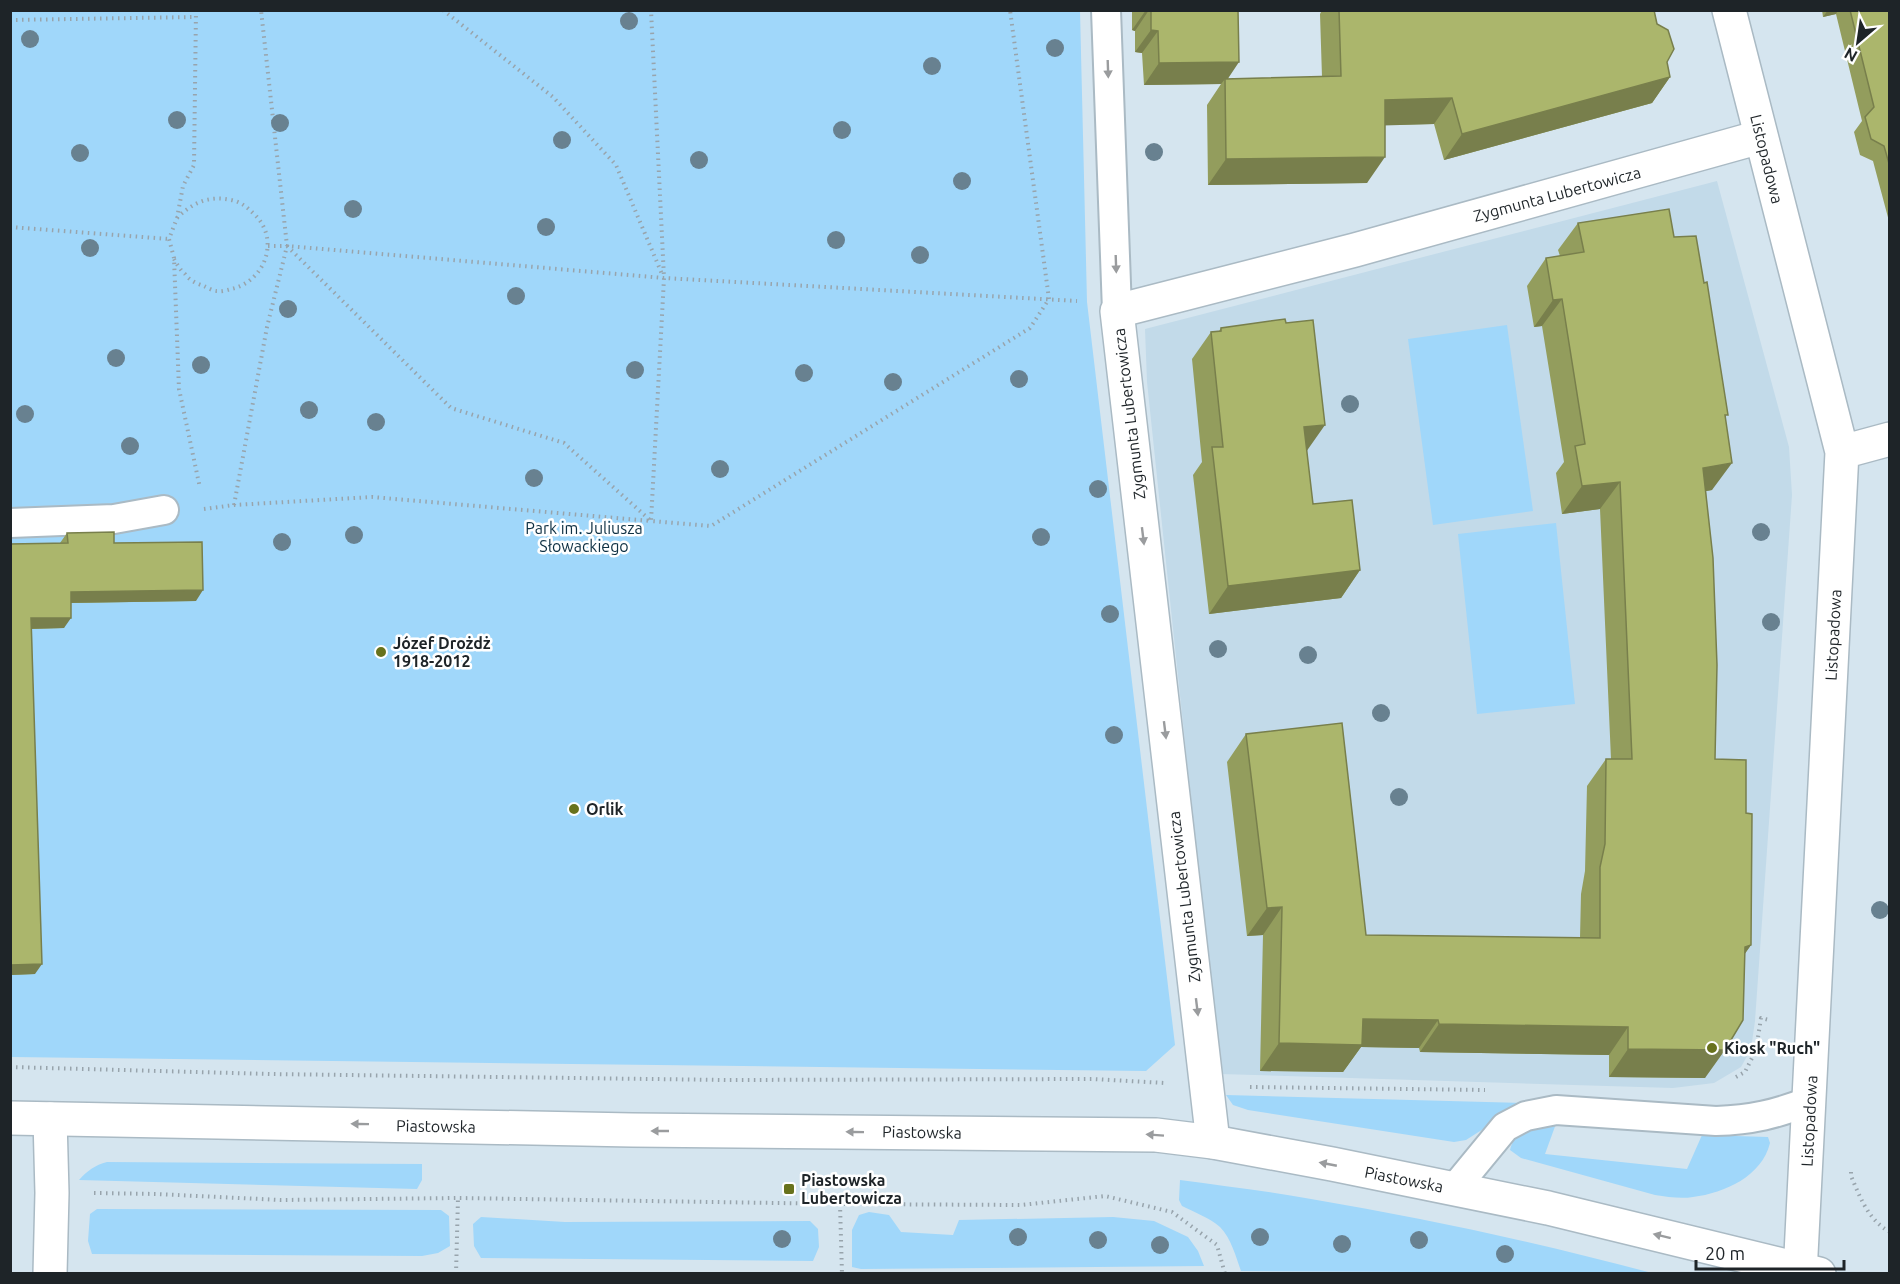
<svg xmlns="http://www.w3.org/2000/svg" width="1900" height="1284" viewBox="0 0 1900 1284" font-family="Ubuntu,sans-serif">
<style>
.built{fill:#c2dae9}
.green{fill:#a0d7fa}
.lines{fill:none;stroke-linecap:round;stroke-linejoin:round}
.lane-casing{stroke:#aabac4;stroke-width:32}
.street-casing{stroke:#aabac4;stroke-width:36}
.secondary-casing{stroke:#aabac4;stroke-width:36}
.path{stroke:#98a4ac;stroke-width:4;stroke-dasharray:1.5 4.5;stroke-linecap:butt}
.lane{stroke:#fff;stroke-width:28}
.street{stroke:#fff;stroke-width:33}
.secondary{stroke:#fff;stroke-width:33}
.tree{fill:#688190}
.wall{fill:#939d5d}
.shaded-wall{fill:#787f4c}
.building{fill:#abb66c;stroke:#787f4c;stroke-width:1.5}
.oneway{fill:#9a9c9e}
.poi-dot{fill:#68721c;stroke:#fff;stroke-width:2}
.labels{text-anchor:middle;stroke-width:5;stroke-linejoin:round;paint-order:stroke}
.street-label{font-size:16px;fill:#1e2428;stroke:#fff}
.park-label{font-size:16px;fill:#0e3043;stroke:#fff}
.poi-label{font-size:16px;font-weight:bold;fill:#1e2428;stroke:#fff;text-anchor:start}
</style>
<rect width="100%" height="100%" fill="#d5e5ef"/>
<!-- built -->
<path class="built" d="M1717,181L1789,447L1792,495L1755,1021L1751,1049L1741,1067L1714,1083L1673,1088L1220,1074L1147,382L1145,329Z"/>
<!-- green -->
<path class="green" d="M11,11H1080L1087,302L1175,1045L1146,1071L11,1057Z
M1507,325L1533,511L1433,525L1408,339Z
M1556,523L1575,704L1477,714L1458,534Z
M1226,1095L1524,1103L1466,1140L1454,1142L1248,1110L1233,1105Z
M1557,1121L1545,1154L1687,1169L1702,1135L1768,1137L1770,1143C1762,1176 1725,1193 1693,1197C1681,1199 1668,1197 1655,1195L1521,1158L1510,1150C1515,1127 1537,1127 1557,1121Z
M107,1162L422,1164V1180L417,1189L79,1180C87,1171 95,1165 107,1162Z
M1180,1180C1224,1186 1267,1191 1311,1199C1425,1218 1540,1243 1652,1273L1241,1271C1236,1257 1231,1238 1220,1227C1210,1218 1194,1212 1182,1206L1179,1200Z
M97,1209L441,1210L449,1216L450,1246L438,1253L422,1256L92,1254L88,1241L90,1214Z
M869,1212L889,1215L901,1232L953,1235L959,1220L1113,1217L1154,1221L1188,1237L1198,1251L1204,1266L861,1269L852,1267V1230L859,1215Z
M481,1217L565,1222L810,1221L818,1229L819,1247L813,1261L481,1258L474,1246L473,1224Z"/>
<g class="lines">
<!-- lane casing -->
<g class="lane-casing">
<path id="lane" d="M1106,10L1117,311
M10,523L114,519L164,510
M1454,1189L1505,1127L1526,1116L1556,1110L1716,1121C1752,1120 1776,1114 1810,1101"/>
</g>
<!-- street casing -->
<g class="street-casing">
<path id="street" d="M1729,10L1842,452L1800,1274
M1842,452L1890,439
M1213,1142L1117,311L1355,250L1760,137
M50,1274L52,1193L50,1119"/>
</g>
<!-- secondary casing -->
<g class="secondary-casing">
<path id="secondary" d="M10,1118L632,1130L1156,1135L1213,1142L1332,1164L1548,1208L1819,1274"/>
</g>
<!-- path -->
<path class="path" d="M196,10L194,165L183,186L177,218L169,239L174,258L179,389L200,488
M443,10L553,97L616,165L662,274
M10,20L196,17
M10,227L169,239
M268,246H287L664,278L1077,301
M287,246L451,408L564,443L651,521L711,526L1030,328L1049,299L1010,10
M174,259C177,264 180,270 185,274C189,280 197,284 204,286C208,288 213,291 217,291C222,292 227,290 231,289C265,282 281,239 254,214C247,207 241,202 231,200C209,195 192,203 177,218
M234,505L267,327L287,246L261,10
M204,509L234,505L372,497L651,521L664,278L651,10
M10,1067L270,1074L726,1080L1093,1079L1165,1083
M1736,1077L1745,1072L1756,1050L1761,1018L1769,1020
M1250,1087L1485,1090
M1851,1172V1176C1860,1197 1868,1220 1890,1232
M94,1193L156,1194L281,1200L458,1198L840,1204L1021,1205L1105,1196L1172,1212L1217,1245L1225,1274
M840,1204L842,1274
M456,1274L458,1198"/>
<!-- lane -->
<use href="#lane" class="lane"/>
<!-- street -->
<use href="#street" class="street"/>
<!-- secondary -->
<use href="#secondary" class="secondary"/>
</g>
<!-- trees -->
<g class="tree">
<circle cx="629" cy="21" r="9"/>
<circle cx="30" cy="39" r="9"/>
<circle cx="1055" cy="48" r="9"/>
<circle cx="932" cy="66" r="9"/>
<circle cx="177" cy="120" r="9"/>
<circle cx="280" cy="123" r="9"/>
<circle cx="842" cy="130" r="9"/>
<circle cx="562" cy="140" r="9"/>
<circle cx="1154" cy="152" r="9"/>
<circle cx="80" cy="153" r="9"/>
<circle cx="699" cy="160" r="9"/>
<circle cx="962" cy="181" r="9"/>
<circle cx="353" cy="209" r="9"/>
<circle cx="546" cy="227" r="9"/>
<circle cx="836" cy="240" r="9"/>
<circle cx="90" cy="248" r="9"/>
<circle cx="920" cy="255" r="9"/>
<circle cx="516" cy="296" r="9"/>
<circle cx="288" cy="309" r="9"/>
<circle cx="116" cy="358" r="9"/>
<circle cx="201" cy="365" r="9"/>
<circle cx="635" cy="370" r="9"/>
<circle cx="804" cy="373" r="9"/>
<circle cx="1019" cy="379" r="9"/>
<circle cx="893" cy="382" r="9"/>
<circle cx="1350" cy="404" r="9"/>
<circle cx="309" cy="410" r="9"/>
<circle cx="25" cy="414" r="9"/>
<circle cx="376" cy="422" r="9"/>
<circle cx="130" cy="446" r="9"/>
<circle cx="720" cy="469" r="9"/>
<circle cx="534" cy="478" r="9"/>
<circle cx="1098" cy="489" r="9"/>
<circle cx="1761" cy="532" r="9"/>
<circle cx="354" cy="535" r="9"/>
<circle cx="1041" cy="537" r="9"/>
<circle cx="282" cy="542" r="9"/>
<circle cx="1110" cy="614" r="9"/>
<circle cx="1771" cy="622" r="9"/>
<circle cx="1218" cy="649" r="9"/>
<circle cx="1308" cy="655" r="9"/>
<circle cx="1381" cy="713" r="9"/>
<circle cx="1114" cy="735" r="9"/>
<circle cx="1399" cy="797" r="9"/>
<circle cx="1880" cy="910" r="9"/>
<circle cx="1018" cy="1237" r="9"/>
<circle cx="1260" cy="1237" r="9"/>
<circle cx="782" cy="1239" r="9"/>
<circle cx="1098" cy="1240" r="9"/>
<circle cx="1419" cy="1240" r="9"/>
<circle cx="1342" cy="1244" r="9"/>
<circle cx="1160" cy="1245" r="9"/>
<circle cx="1505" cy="1254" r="9"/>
</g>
<!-- wall -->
<path class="wall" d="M1132,10H1238L1228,79L1322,77L1320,14L1322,10H1654L1670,77L1652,103L1444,160L1434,124L1385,125L1367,183L1208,185L1207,105L1221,84L1144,85L1142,53L1135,52V31L1132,30Z
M1822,10H1890V225L1873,161L1860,155L1854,132L1862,121L1836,14L1823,17Z
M1578,223L1674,237L1726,418L1712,490L1706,491L1715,759L1746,813L1751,945L1744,955L1705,1078L1609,1077V1055L1420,1052L1419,1048L1361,1047L1343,1072L1260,1071L1263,935L1247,936L1227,762L1246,734L1366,935L1580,938L1581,894L1585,871L1587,786L1606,759H1611L1600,509L1562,514L1556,473L1564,462L1542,326L1534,327L1527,286L1546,258L1560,256L1558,250Z
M1221,328L1306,451L1313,504L1360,570L1341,598L1209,614L1193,475L1202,462L1192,359L1211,332L1219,331Z
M67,533L114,543L196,601L71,603L64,628L32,629L35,974L10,975V544L60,543Z"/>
<!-- shaded-wall -->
<path class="shaded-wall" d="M1146,10H1149L1135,31L1132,30Z
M1828,10H1838L1836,14L1823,17Z
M1151,30L1158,31L1142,53L1135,52Z
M1239,62L1225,83V79L1221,84L1144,85L1159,63Z
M1670,77L1652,103L1444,160L1462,134Z
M1452,98L1434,124L1366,126L1385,100Z
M1385,157L1367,183L1208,185L1226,159Z
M1562,299L1542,326L1534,327L1553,300Z
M1325,425L1306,452L1304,427Z
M1732,463L1712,490L1684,495L1703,468Z
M1620,482L1600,509L1562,514L1582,486Z
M1360,570L1341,598L1209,614L1228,586Z
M203,590L196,601L64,603L71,592Z
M31,618H71L64,628L24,629Z
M1282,907L1263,935L1247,936L1267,908Z
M1751,945L1731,973L1745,947Z
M42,964L35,974L10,975V965Z
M1363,1019L1438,1020L1419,1048L1361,1047L1343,1072L1260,1071L1279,1043Z
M1439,1024L1628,1027L1609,1055L1420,1052Z
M1628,1049L1725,1050L1705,1078L1609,1077Z"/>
<!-- building -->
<path class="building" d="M1151,10H1238L1239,62L1159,63L1158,31L1151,30Z
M1339,10H1654L1657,24L1668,30L1674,49L1667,62L1670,77L1462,134L1452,98L1385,100V157L1226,159L1225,79L1341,76Z
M1850,10H1890V167L1884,146L1871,139L1865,117L1874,107Z
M1669,209L1674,237L1696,236L1704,283L1707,282L1728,415H1725L1732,463L1703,468L1713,558L1717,665L1715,759L1746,760V813L1752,814L1751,945L1745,947L1743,1020L1725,1050L1628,1049V1027L1439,1024L1438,1020L1363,1019L1362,1045L1279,1043L1282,907L1267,908L1246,734L1342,723L1366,935L1600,938V867L1605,844L1606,759H1632L1620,482L1582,486L1575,446L1585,444L1562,299L1553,300L1546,258L1584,252L1578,223Z
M1285,319L1286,323L1313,320L1325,425L1304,427L1313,504L1352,500L1360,570L1228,586L1212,447H1223L1211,332L1221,331V328Z
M114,532V543L202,542L203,590L71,592V618H31L42,964L10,965V544L68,543L67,533Z"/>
<!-- one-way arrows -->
<defs><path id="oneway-solid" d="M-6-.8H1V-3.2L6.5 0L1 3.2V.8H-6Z" transform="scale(1.5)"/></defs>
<g class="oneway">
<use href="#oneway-solid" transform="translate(1108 69) rotate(88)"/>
<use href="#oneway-solid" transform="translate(1116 264) rotate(88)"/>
<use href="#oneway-solid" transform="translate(1143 536) rotate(83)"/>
<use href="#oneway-solid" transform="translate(1165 730) rotate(83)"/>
<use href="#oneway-solid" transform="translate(1197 1007) rotate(83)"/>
<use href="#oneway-solid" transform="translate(360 1124) rotate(-179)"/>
<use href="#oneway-solid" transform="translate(660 1131) rotate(-180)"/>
<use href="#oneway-solid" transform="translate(855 1132) rotate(-179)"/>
<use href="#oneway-solid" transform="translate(1155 1135) rotate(-176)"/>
<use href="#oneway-solid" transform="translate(1328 1164) rotate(-169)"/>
<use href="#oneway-solid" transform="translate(1662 1236) rotate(-166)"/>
</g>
<!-- markers -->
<g class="poi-dot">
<circle cx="381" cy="652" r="6"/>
<circle cx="574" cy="809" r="6"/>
<circle cx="1712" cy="1048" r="6"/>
<rect x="783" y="1183" width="12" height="12" rx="3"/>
</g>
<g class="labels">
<!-- street labels -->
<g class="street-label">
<text transform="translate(1767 159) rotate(76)" y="6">Listopadowa</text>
<text transform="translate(1557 194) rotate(-15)" y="6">Zygmunta Lubertowicza</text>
<text transform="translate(1129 414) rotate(-97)" y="6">Zygmunta Lubertowicza</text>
<text transform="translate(1833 635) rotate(-87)" y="6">Listopadowa</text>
<text transform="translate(1184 897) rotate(-97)" y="6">Zygmunta Lubertowicza</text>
<text transform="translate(1809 1121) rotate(-87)" y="6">Listopadowa</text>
<text transform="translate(436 1126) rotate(1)" y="6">Piastowska</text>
<text transform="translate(922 1132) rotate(1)" y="6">Piastowska</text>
<text transform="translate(1404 1179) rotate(11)" y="6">Piastowska</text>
</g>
<!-- park labels -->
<g class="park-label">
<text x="584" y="534">Park im. Juliusza<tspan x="584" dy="18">Słowackiego</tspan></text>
</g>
<!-- poi labels -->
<g class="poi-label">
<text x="393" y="649">Józef Drożdż<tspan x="393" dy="18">1918-2012</tspan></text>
<text x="586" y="815">Orlik</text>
<text x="1724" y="1054">Kiosk "Ruch"</text>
<text x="801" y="1186">Piastowska<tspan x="801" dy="18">Lubertowicza</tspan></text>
</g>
</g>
<!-- border -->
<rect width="1900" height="1284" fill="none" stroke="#1e2428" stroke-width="24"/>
<!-- north arrow -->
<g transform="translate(1858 42) rotate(209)" stroke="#ffffff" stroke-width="4.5" paint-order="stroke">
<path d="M0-4.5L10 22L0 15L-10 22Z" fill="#1e2428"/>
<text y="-9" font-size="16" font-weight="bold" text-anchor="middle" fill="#1e2428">N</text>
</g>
<!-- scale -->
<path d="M1696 1260v9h148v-9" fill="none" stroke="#1e2428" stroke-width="3"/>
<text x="1705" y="1260" font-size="18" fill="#1e2428" stroke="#ffffff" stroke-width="4.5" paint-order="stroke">20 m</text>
</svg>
